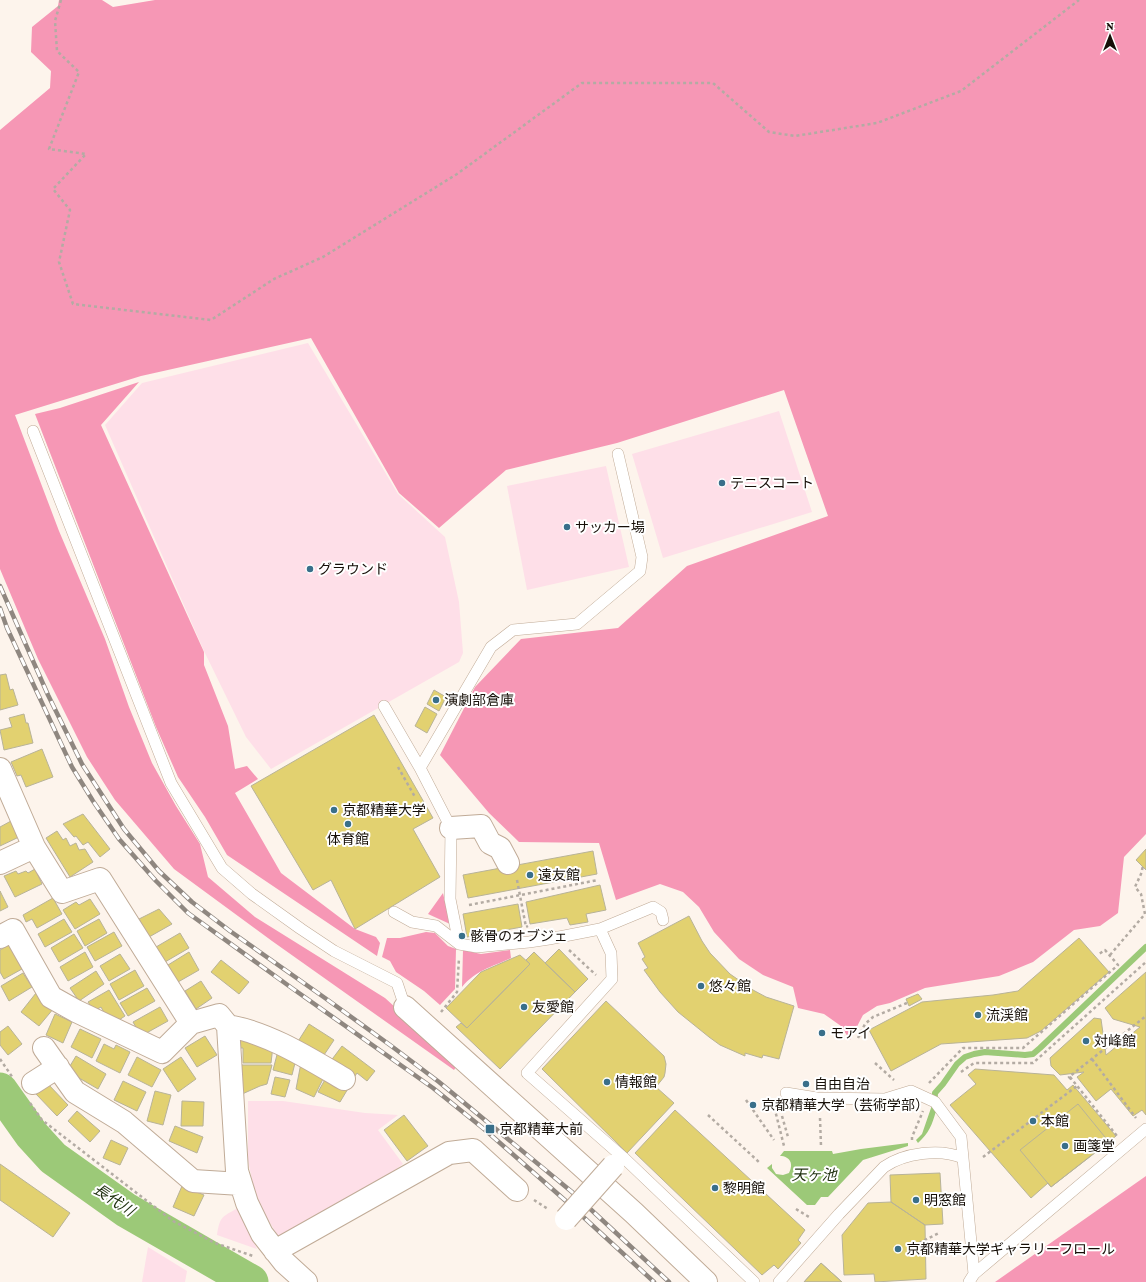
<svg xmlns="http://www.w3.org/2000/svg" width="1146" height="1282" viewBox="0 0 1146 1282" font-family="'Crimson Pro','Noto Sans JP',serif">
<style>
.green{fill:#fedfe8}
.forest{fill:#f697b5}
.water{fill:#9cc978}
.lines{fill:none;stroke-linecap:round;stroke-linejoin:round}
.stream{stroke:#9cc978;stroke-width:6}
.river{stroke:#9cc978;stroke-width:35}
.building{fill:#e2d170;stroke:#b8b398}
.lane-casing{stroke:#c0ab97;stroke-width:12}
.street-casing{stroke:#c0ab97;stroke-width:24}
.path{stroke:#b3aba3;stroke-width:2.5;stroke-dasharray:3 3;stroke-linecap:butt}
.lane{stroke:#fff;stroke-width:11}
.street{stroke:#fff;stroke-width:22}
.rail-casing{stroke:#8f8780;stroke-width:4.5}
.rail{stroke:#fff;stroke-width:3;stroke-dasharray:9;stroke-linecap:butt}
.street-bridge-casing{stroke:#c0ab97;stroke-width:24;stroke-linecap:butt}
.street-bridge{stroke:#fff;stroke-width:22}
.poi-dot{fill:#396f8a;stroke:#fff;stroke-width:1.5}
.labels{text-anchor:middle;stroke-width:4;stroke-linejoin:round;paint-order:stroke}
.poi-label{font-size:14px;fill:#160f08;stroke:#fff;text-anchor:start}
.water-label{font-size:15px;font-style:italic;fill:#1f300f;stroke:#fff}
</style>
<rect width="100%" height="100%" fill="#fdf4ec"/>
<!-- green -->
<path class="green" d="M308,343L398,494L445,537L459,602L463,653L459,662L271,769L246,737L204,651L105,425L142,383Z
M779,411L812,512L663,558L632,454Z
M606,466L629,567L527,590L507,486Z
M248,1101H283L365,1113L398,1115L378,1130L403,1164L357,1198L279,1241L278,1236L256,1200L248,1160Z
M238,1208L257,1249L217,1235C220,1216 222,1217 238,1208Z
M148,1247L187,1271L185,1282H142Z"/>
<!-- forest -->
<path class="forest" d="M59,0H102L113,7L155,0H1146V834L1124,857L1118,913L1100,926L1074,930L1033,962L999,976L925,988L890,1003L877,1006L863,1015L850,1040L841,1026L824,1014L798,1008L793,987L763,975L739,959L714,932L699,907L683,892L660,884L616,900L599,843L519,842L489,813L440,755L475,687L521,639L618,628L687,566L828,516L784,390L617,443L506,470L439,528L399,493L311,338L141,376L15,415L59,531L105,639L129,707L152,763L176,806L200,844L208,877L255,917L385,998L458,1064L454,1070L272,941L174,869L115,800L87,757L38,659L0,569V130L50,88L51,71L31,52L32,27L58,6Z
M139,382L101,425L204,652V665L228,726L235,769L247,766L258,779L235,793L281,873L355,929L376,937L380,943L377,956L227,855L205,817L178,777L156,727L35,414L60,408Z
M443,893L450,924L428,914Z
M426,932L435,933L448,946L456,949L455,989L440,1005L424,991L396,972L390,961L382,957L387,938H400Z
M463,950L481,954L510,950L511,958C492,967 476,970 462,987Z
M1146,1176V1282H995Z"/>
<!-- water -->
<path class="water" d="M931,1108L936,1111C932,1125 929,1133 918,1143L916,1140L922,1134Z
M908,1143V1146L863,1160L828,1197H821L815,1205H807L767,1168L772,1164V1168L776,1174L783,1175L789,1173C794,1164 790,1156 780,1156L784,1151H832L833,1154L861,1149Z"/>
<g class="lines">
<!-- stream -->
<path class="stream" d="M934,1110L935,1093L943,1084L957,1064L965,1057L974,1054L985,1052L1025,1055L1033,1054L1040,1048L1146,947"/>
<!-- river -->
<path class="river" d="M0,1090L32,1135L53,1158L126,1210L251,1282"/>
</g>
<!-- building -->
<path class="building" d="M6,674L10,690L13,689L18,705L0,710V675Z
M434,690L446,697L439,711L427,704Z
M425,707L437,714L427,733L415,726Z
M24,714L26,723H28L33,743L4,750L0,730L12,727L9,718Z
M374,715L433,818L413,829L440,877L355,929L331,880L313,890L251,786Z
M42,749L53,777L26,787L21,775L17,776L11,762Z
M83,814L110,849L100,857L88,842L83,845L76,836L74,837L63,824Z
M11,821L19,837L0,846V827Z
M57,831L63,840L66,838L70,846L76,843L79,850L85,849L93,862L70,877L46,838Z
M1146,849V870L1136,860Z
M593,851L597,874L468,898L463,875Z
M35,869L42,884L15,897L4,876L16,871L18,874L26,871L28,873Z
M600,885L606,910L586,914L588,922L570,925L567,918L530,924L526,902Z
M0,891L8,907L0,911Z
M53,898L62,914L37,928L32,919L26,922L23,915Z
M90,899L100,914L75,929L63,910L76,902L79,905Z
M518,904L522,927L467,937L463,914Z
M159,909L172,924L149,937L139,919Z
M689,916L702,941L710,953L730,974L753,990L766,997L794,1006L779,1059L763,1055L762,1058L745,1053V1056L720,1045L709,1037L678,1012L660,992L644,970L648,968L642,959L645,957L638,943Z
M64,919L72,932L45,947L38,934Z
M99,919L107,933L85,946L77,931Z
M114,932L122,946L95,961L87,947Z
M180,933L189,948L165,962L156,947Z
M74,934L83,948L59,962L51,948Z
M1079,938L1109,972L1041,1031L1027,1038L941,1044L891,1071L869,1030L922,1002L993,995L1018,991Z
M9,945L22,969L4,979L0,972V950Z
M559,949L588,979L575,992L545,963Z
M85,952L93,967L68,981L60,967Z
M189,952L199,970L178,982L168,965Z
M534,952L575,992L500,1069L456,1027L461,1023L467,1028L530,964L526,960Z
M120,954L130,969L109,981L100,966Z
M520,955L530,964L467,1028L446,1008L481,972Z
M221,960L249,982L239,994L211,972Z
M135,970L144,986L119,1000L110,984Z
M96,971L104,984L79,1001L70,988Z
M1146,972V1115L1142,1110L1133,1116L1111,1089L1096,1101L1077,1077L1084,1072L1060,1075L1051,1066L1050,1058L1094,1018L1101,1019L1106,1055L1140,1027L1113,1019L1105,1008Z
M23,973L32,987L9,1001L1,986Z
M201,981L212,998L196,1009L185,991Z
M147,988L155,1001L128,1016L120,1003Z
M109,990L125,1016L119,1020L107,1018L101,1007L94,1011L88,1002Z
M36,993L54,1008L39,1026L21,1012Z
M918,994L922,999L909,1006L906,999Z
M606,1001L664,1056L666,1064L665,1073L664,1077L656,1087L674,1103L627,1153L542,1069Z
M160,1007L168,1021L141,1036L133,1022Z
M55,1014L72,1022L63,1043L46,1035Z
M309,1024L334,1040L322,1058L297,1043Z
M8,1026L22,1044L8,1055L0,1045V1032Z
M80,1029L101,1039L92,1058L71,1047Z
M205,1036L217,1055L197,1067L185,1048Z
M237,1038L273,1046L271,1063H243V1048H237Z
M104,1044L114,1049L116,1045L130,1052L120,1073L96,1061Z
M342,1046L375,1071L367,1081L357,1073L353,1079L330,1062Z
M278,1051L297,1055L292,1075L273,1070Z
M76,1056L106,1074L98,1089L67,1071Z
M137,1057L161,1070L152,1087L128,1075Z
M181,1057L196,1079L178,1092L163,1069Z
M301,1063L325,1075L314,1097L296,1089Z
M239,1065H272L267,1084L260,1086L240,1095Z
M975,1069L1054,1075L1067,1090L1073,1085L1116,1136L1051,1187L1048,1183L1031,1198L950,1105L976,1084L968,1075Z
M327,1076L349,1087L340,1102L318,1092Z
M275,1077L290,1080L285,1097L271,1094Z
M123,1081L146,1092L137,1111L114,1100Z
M47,1083L68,1105L57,1116L36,1094Z
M155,1091L171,1095L163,1125L147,1121Z
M182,1101L204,1102L203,1126H181Z
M1078,1104L1109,1142L1051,1187L1020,1150Z
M675,1110L805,1230L798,1240L801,1243L778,1269L774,1265L762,1275L635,1153Z
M77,1111L100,1131L90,1142L68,1121Z
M404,1115L428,1146L407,1161L384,1130Z
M175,1126L203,1137L197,1153L169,1141Z
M111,1140L128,1148L120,1165L103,1158Z
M0,1164L70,1213L53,1237L0,1200Z
M940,1173L943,1224L925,1225L891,1202L890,1175Z
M182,1186L204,1195L194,1216L173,1207Z
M891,1202L925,1225L926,1279L875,1282L874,1274L844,1275L842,1235L868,1203Z
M821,1263L842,1282H804Z
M821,1263L842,1282H804Z"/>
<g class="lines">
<!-- lane casing -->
<g class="lane-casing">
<path id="lane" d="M33,431L171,783L222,868L252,894L301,929L334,951L397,983L405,1007
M384,706L420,768L451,828L450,899L459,944L477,947L529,942L549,939L600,929L653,907L661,912L663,920
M420,768L491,647L513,630L577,624L640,571L642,557L618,454
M394,912L412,922L436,926L459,944
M600,929L611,953L612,979L527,1073L625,1159L754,1282
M786,1093L817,1098L885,1099L911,1091L935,1102L961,1137L974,1274
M779,1282L839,1214L884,1167C904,1153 940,1148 963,1158
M969,1282L974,1274L1146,1129"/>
</g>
<!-- street casing -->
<g class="street-casing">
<path id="street" d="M0,769L34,847L62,892L100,879L191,1023L162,1052L76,1011L51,997L13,930L0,937
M451,828L481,826L490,843L500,848L508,863
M0,863L34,847
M405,1007L634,1213L706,1282
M191,1023L219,1015L228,1026L237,1171L247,1203L262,1234L284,1262L306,1282
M228,1026C269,1033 308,1058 344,1079
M44,1048L75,1092L124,1122L193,1181L241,1184
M33,1083L58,1067
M275,1251L449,1153L473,1150L517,1190"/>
</g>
<!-- path -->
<path class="path" d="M61,0L55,21L57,51L79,72L49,149L86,154L53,189L70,210L59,262L73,304L211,320L274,279L323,257L457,174L582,83H713L769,132L795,136L877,123L961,91L1079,0
M398,767L415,797
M517,880L526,927L528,926
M469,905L598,880
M569,950L596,975
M1110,955L1145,914L1141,894L1135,887L1141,874L1143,866
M441,1012L457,992L459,958
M858,1038L865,1024L873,1017L907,1003
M0,1059L13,1078
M1092,1059L1136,1118
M875,1063L894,1080
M961,1072L974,1063H1033L1146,962
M1070,1077L1117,1136
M1071,1079L1069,1077L1146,1016
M929,1083L963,1048H1023L1118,965L1105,950L1099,954
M746,1100L774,1140
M773,1102L784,1146
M30,1103L42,1120L173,1221L215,1243L253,1256
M708,1115L760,1163
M782,1116L788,1137
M820,1118L821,1146
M912,1140V1137L923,1111
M983,1157L1077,1086
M534,1200L548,1209
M796,1209L809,1217
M919,1243L939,1233"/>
<!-- lane -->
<use href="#lane" class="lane"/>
<!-- street -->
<use href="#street" class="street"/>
<!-- rail casing -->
<g class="rail-casing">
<path id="rail" d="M0,586L48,695L82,764L124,829L159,871L192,902L230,931L325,998L390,1045L439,1082L572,1192L669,1282
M0,608L7,628L72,767L93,801L119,839L156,881L188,913L289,986L433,1088L484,1129L567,1202L654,1282"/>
</g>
<!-- rail -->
<use href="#rail" class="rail"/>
<!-- street-bridge casing -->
<g class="street-bridge-casing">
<path id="street-bridge" d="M566,1219L613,1166"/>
</g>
<!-- street-bridge -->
<use href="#street-bridge" class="street-bridge"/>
</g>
<!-- markers -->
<g class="poi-dot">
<circle cx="722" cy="483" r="4"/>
<circle cx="567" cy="527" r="4"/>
<circle cx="310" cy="569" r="4"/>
<circle cx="436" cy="700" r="4"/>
<circle cx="334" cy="810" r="4"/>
<circle cx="348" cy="824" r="4"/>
<circle cx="530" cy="875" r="4"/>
<circle cx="462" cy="936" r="4"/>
<circle cx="701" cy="986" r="4"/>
<circle cx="524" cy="1007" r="4"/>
<circle cx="978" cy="1015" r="4"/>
<circle cx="822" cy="1033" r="4"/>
<circle cx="1086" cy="1041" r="4"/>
<circle cx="607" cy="1082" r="4"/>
<circle cx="806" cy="1084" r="4"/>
<circle cx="753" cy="1105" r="4"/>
<circle cx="1033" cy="1121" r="4"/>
<rect x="485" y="1124" width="10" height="10" rx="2"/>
<circle cx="1065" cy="1146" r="4"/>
<circle cx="715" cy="1188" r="4"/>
<circle cx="916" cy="1200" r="4"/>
<circle cx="898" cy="1249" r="4"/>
</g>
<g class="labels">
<!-- poi labels -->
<g class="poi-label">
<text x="730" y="488">テニスコート</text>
<text x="575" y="532">サッカー場</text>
<text x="318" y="574">グラウンド</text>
<text x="444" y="705">演劇部倉庫</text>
<text x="342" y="815">京都精華大学</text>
<text x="348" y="844" text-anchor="middle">体育館</text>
<text x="538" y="880">遠友館</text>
<text x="470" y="941">骸骨のオブジェ</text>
<text x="709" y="991">悠々館</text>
<text x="532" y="1012">友愛館</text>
<text x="986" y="1020">流渓館</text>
<text x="830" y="1038">モアイ</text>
<text x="1094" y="1046">対峰館</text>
<text x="615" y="1087">情報館</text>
<text x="814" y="1089">自由自治</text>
<text x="761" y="1110">京都精華大学（芸術学部）</text>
<text x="1041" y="1126">本館</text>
<text x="499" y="1134">京都精華大前</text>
<text x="1073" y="1151">画箋堂</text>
<text x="723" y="1193">黎明館</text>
<text x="924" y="1205">明窓館</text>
<text x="906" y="1254">京都精華大学ギャラリーフロール</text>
</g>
<!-- water labels -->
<g class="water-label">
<text x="814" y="1180">天ヶ池</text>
<text transform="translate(114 1200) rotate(34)" y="5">長代川</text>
</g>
</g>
<!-- north arrow -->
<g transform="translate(1110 36)" stroke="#ffffff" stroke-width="3" paint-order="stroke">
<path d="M0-3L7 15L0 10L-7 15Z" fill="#160f08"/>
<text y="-6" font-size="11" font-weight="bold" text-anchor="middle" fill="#160f08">N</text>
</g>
</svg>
